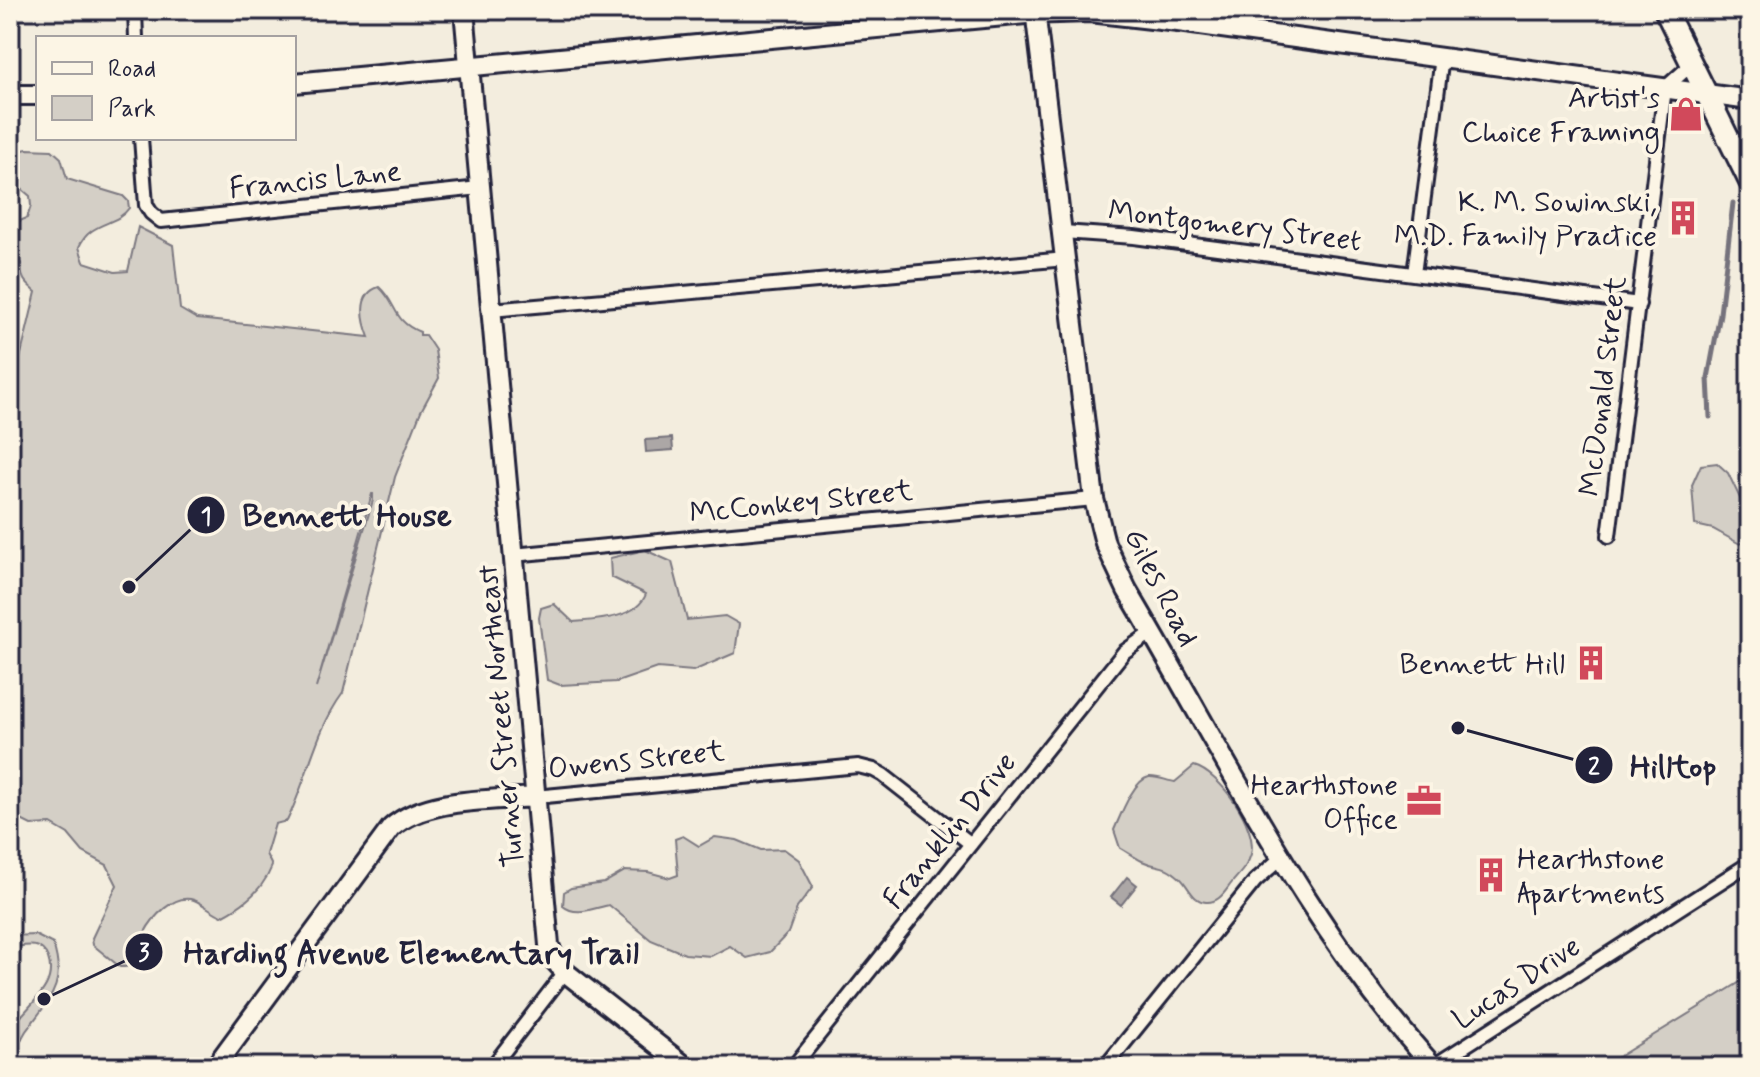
<svg xmlns="http://www.w3.org/2000/svg" width="1760" height="1077" viewBox="0 0 1760 1077" font-family="Mynerve,sans-serif">
<style>
.green{fill:#d4cfc6;stroke:#7b7880;stroke-width:2;fill-rule:evenodd}
.water{fill:#aca7a6;stroke:#75727b;stroke-width:2}
.lines{fill:none;stroke-linecap:round;stroke-linejoin:round}
.stream{stroke:#75727b;stroke-width:5}
.street-casing{stroke:#22223b;stroke-width:18}
.secondary-casing{stroke:#22223b;stroke-width:24}
.primary-casing{stroke:#22223b;stroke-width:26}
.street{stroke:#fcf5e5;stroke-width:12}
.secondary{stroke:#fcf5e5;stroke-width:18}
.primary{stroke:#fcf5e5;stroke-width:20}
.labels{text-anchor:middle;stroke-width:8;stroke-linejoin:round;paint-order:stroke}
.poi-label{font-size:30px;fill:#22223b;stroke:#fcf5e5;text-anchor:end}
.street-label{font-size:30px;fill:#22223b;stroke:#fcf5e5}
.leader{fill:none;stroke:#22223b;stroke-width:3}
.callout-dot{fill:#22223b;stroke:#fcf5e5;stroke-width:3}
.mark-label{font-size:24px;text-anchor:middle;font-weight:bold;fill:#fff}
.callout-label{font-size:32px;text-anchor:middle;font-weight:bold;fill:#22223b;stroke:#fcf5e5;stroke-width:8;stroke-linejoin:round;paint-order:stroke}
</style>
<rect width="100%" height="100%" fill="#f3edde"/>
<filter id="ink" filterUnits="userSpaceOnUse"><feTurbulence type="fractalNoise" baseFrequency=".0125" numOctaves="2"/><feDisplacementMap in="SourceGraphic" scale="16" xChannelSelector="R" yChannelSelector="G"/><feConvolveMatrix kernelMatrix="1 2 1 2 8 2 1 2 1" color-interpolation-filters="sRGB"/></filter>
<g filter="url(#ink)">
<!-- green -->
<path class="green" d="M27,149L52,150L61,158L67,179L123,196L128,201L129,208C116,227 91,220 79,247L84,262L115,272L128,271L138,227L173,245L180,309L197,319L369,337C363,322 356,294 379,287C398,304 392,321 420,332V335H425L435,350L439,378L421,411L395,477L343,693C315,731 308,778 287,821L275,824L266,854L272,866C263,890 244,905 222,916C212,912 204,904 194,900C174,893 152,918 144,934C140,943 139,956 132,963C128,967 126,967 120,967L93,945L92,938L117,885L107,865L83,852L68,834L51,824L31,825L15,817L10,811V373L18,367L36,292C26,283 20,279 22,265L10,247V225L27,218L31,206L30,196L10,179V153ZM373,494V500L316,688L372,494Z
M1717,463L1728,473L1750,519V540L1740,544L1713,529L1695,525L1692,485L1701,465Z
M645,550L672,562L687,620L725,616L739,624L735,653L693,671L657,668L617,682L560,685L547,680L539,618L541,608L554,604L573,622C595,620 637,619 646,594L611,577L610,558Z
M1194,766C1220,773 1258,827 1251,854C1248,866 1238,875 1230,885C1224,893 1218,903 1206,902C1192,901 1189,886 1180,878C1162,862 1159,869 1142,861C1134,857 1127,852 1120,848L1114,830C1120,817 1133,780 1149,777C1157,776 1167,781 1175,782Z
M683,836L699,846L715,837L737,840L761,850L784,849L799,860L813,887L797,908L788,933L770,952L747,958L730,946L711,956L685,954L651,940L609,905C594,908 576,917 563,906L564,892L571,888L604,883L625,871L648,872L670,878L678,875L675,839Z
M35,935L53,944C67,986 49,999 26,1031C19,1042 15,1055 10,1067C10,1056 7,1038 12,1029C24,1006 59,989 48,958C41,940 25,946 10,948V936Z
M1750,976V1067H1602Z"/>
<!-- water -->
<path class="water" d="M672,438L673,450L646,452L645,440Z
M1127,877L1137,885L1121,905L1111,897Z"/>
<g class="lines">
<!-- stream -->
<path class="stream" d="M1710,417L1708,378L1720,314L1733,203"/>
<!-- street casing -->
<g class="street-casing">
<path id="street" d="M135,10L136,38
M141,138L146,205L151,213L161,221L480,188
M1063,232L1134,237L1639,304
M1414,274L1442,57
M491,310L1066,259
M1609,536L1665,88L1692,64
M513,555L1094,499
M535,797L858,766L874,770L883,775L971,844
M492,1067L565,972
M793,1067L1124,652L1152,632
M1105,1067L1255,881L1282,857
M1432,1067L1750,863"/>
</g>
<!-- secondary casing -->
<g class="secondary-casing">
<path id="secondary" d="M464,10L549,945L555,961L565,972L686,1067
M1035,10L1094,499L1105,543L1127,590C1223,751 1307,928 1434,1067
M294,83L1026,14L1090,12L1178,22L1750,100
M10,95H38
M215,1067L391,828C426,797 490,801 535,797"/>
</g>
<!-- primary casing -->
<g class="primary-casing">
<path id="primary" d="M1665,10L1750,182"/>
</g>
<!-- street -->
<use href="#street" class="street"/>
<!-- secondary -->
<use href="#secondary" class="secondary"/>
<!-- primary -->
<use href="#primary" class="primary"/>
</g>
</g>
<!-- icons -->
<defs>
<g id="shop-bare" transform="scale(2.76)"><path d="M-5-2.5h2.3a2.7 3.5 0 0 1 5.4 0H5L5.5 6h-11ZM-1.5-2.5h3a1.5 2.3 0 0 0-3 0Z" fill="#d1495b" stroke="#fcf5e5" stroke-width="2.5" paint-order="stroke"/></g>
<g id="building-bare" transform="scale(2.76)"><path d="M-4-6H4V6H1V3H-1V6H-4ZM-2.5-4.3h1.7v1.8h-1.7ZM.8-4.3h1.7v1.8H.8ZM-2.5-1h1.7V.8h-1.7ZM.8-1h1.7V.8H.8Z" fill="#d1495b" stroke="#fcf5e5" stroke-width="2.5" paint-order="stroke"/></g>
<g id="office-bare" transform="scale(2.76)"><path d="M-6-3h4V-5.5h4V-3h4V5H-6ZM-1-4.5V-3h2v-1.5ZM-6 0V1H6V0Z" fill="#d1495b" stroke="#fcf5e5" stroke-width="2.5" paint-order="stroke"/></g>
</defs>
<g fill-rule="evenodd">
<use href="#shop-bare" x="1686" y="114"/>
<use href="#building-bare" x="1683" y="218"/>
<use href="#building-bare" x="1591" y="663"/>
<use href="#office-bare" x="1424" y="801"/>
<use href="#building-bare" x="1491" y="875"/>
</g>
<g class="labels">
<!-- poi labels -->
<g class="poi-label">
<text x="1660" y="107">Artist's<tspan x="1660" dy="34">Choice Framing</tspan></text>
<text x="1657" y="211">K. M. Sowinski,<tspan x="1657" dy="34">M.D. Family Practice</tspan></text>
<text x="1565" y="673">Bennett Hill</text>
<text x="1398" y="794">Hearthstone<tspan x="1398" dy="34">Office</tspan></text>
<text x="1517" y="868" text-anchor="start">Hearthstone<tspan x="1517" dy="34">Apartments</tspan></text>
</g>
<!-- street labels -->
<g class="street-label">
<text transform="translate(315 179) rotate(-6)" y="10">Francis Lane</text>
<text transform="translate(1235 225) rotate(7)" y="10">Montgomery Street</text>
<text transform="translate(1602 386) rotate(-83)" y="10">McDonald Street</text>
<text transform="translate(801 501) rotate(-6)" y="10">McConkey Street</text>
<text transform="translate(1162 587) rotate(63)" y="10">Giles Road</text>
<text transform="translate(500 716) rotate(-95)" y="10">Turner Street Northeast</text>
<text transform="translate(636 759) rotate(-6)" y="10">Owens Street</text>
<text transform="translate(949 830) rotate(-51)" y="10">Franklin Drive</text>
<text transform="translate(1516 982) rotate(-33)" y="10">Lucas Drive</text>
</g>
</g>
<!-- callouts -->
<path class="leader" d="M129 587L206 515M1458 728L1594 765M44 999L144 952"/>
<g class="callout-dot">
<circle cx="129" cy="587" r="8"/>
<circle cx="1458" cy="728" r="8"/>
<circle cx="44" cy="999" r="8"/>
<circle cx="206" cy="515" r="20"/>
<circle cx="1594" cy="765" r="20"/>
<circle cx="144" cy="952" r="20"/>
</g>
<g class="mark-label">
<text x="206" y="524">1</text>
<text x="1594" y="774">2</text>
<text x="144" y="960">3</text>
</g>
<g class="callout-label">
<text x="347" y="526">Bennett House</text>
<text x="1673" y="777">Hilltop</text>
<text x="411" y="963">Harding Avenue Elementary Trail</text>
</g>
<!-- margin -->
<rect width="1760" height="1077" fill="none" stroke="#fcf5e5" stroke-width="40"/>
<rect x="20" y="20" width="1720" height="1037" fill="none" stroke="#22223b" stroke-width="3" filter="url(#ink)"/>
<!-- legend -->
<rect x="36" y="36" width="260" height="104" fill="#fcf5e5" stroke="#a5a1a1" stroke-width="2"/>
<rect x="52" y="62" width="40" height="12" fill="#fcf5e5" stroke="#a5a1a1" stroke-width="2"/>
<text x="108" y="76" font-size="24" fill="#22223b">Road</text>
<rect x="52" y="96" width="40" height="24" fill="#d4cfc6" stroke="#a5a1a1" stroke-width="2"/>
<text x="108" y="116" font-size="24" fill="#22223b">Park</text>
</svg>
